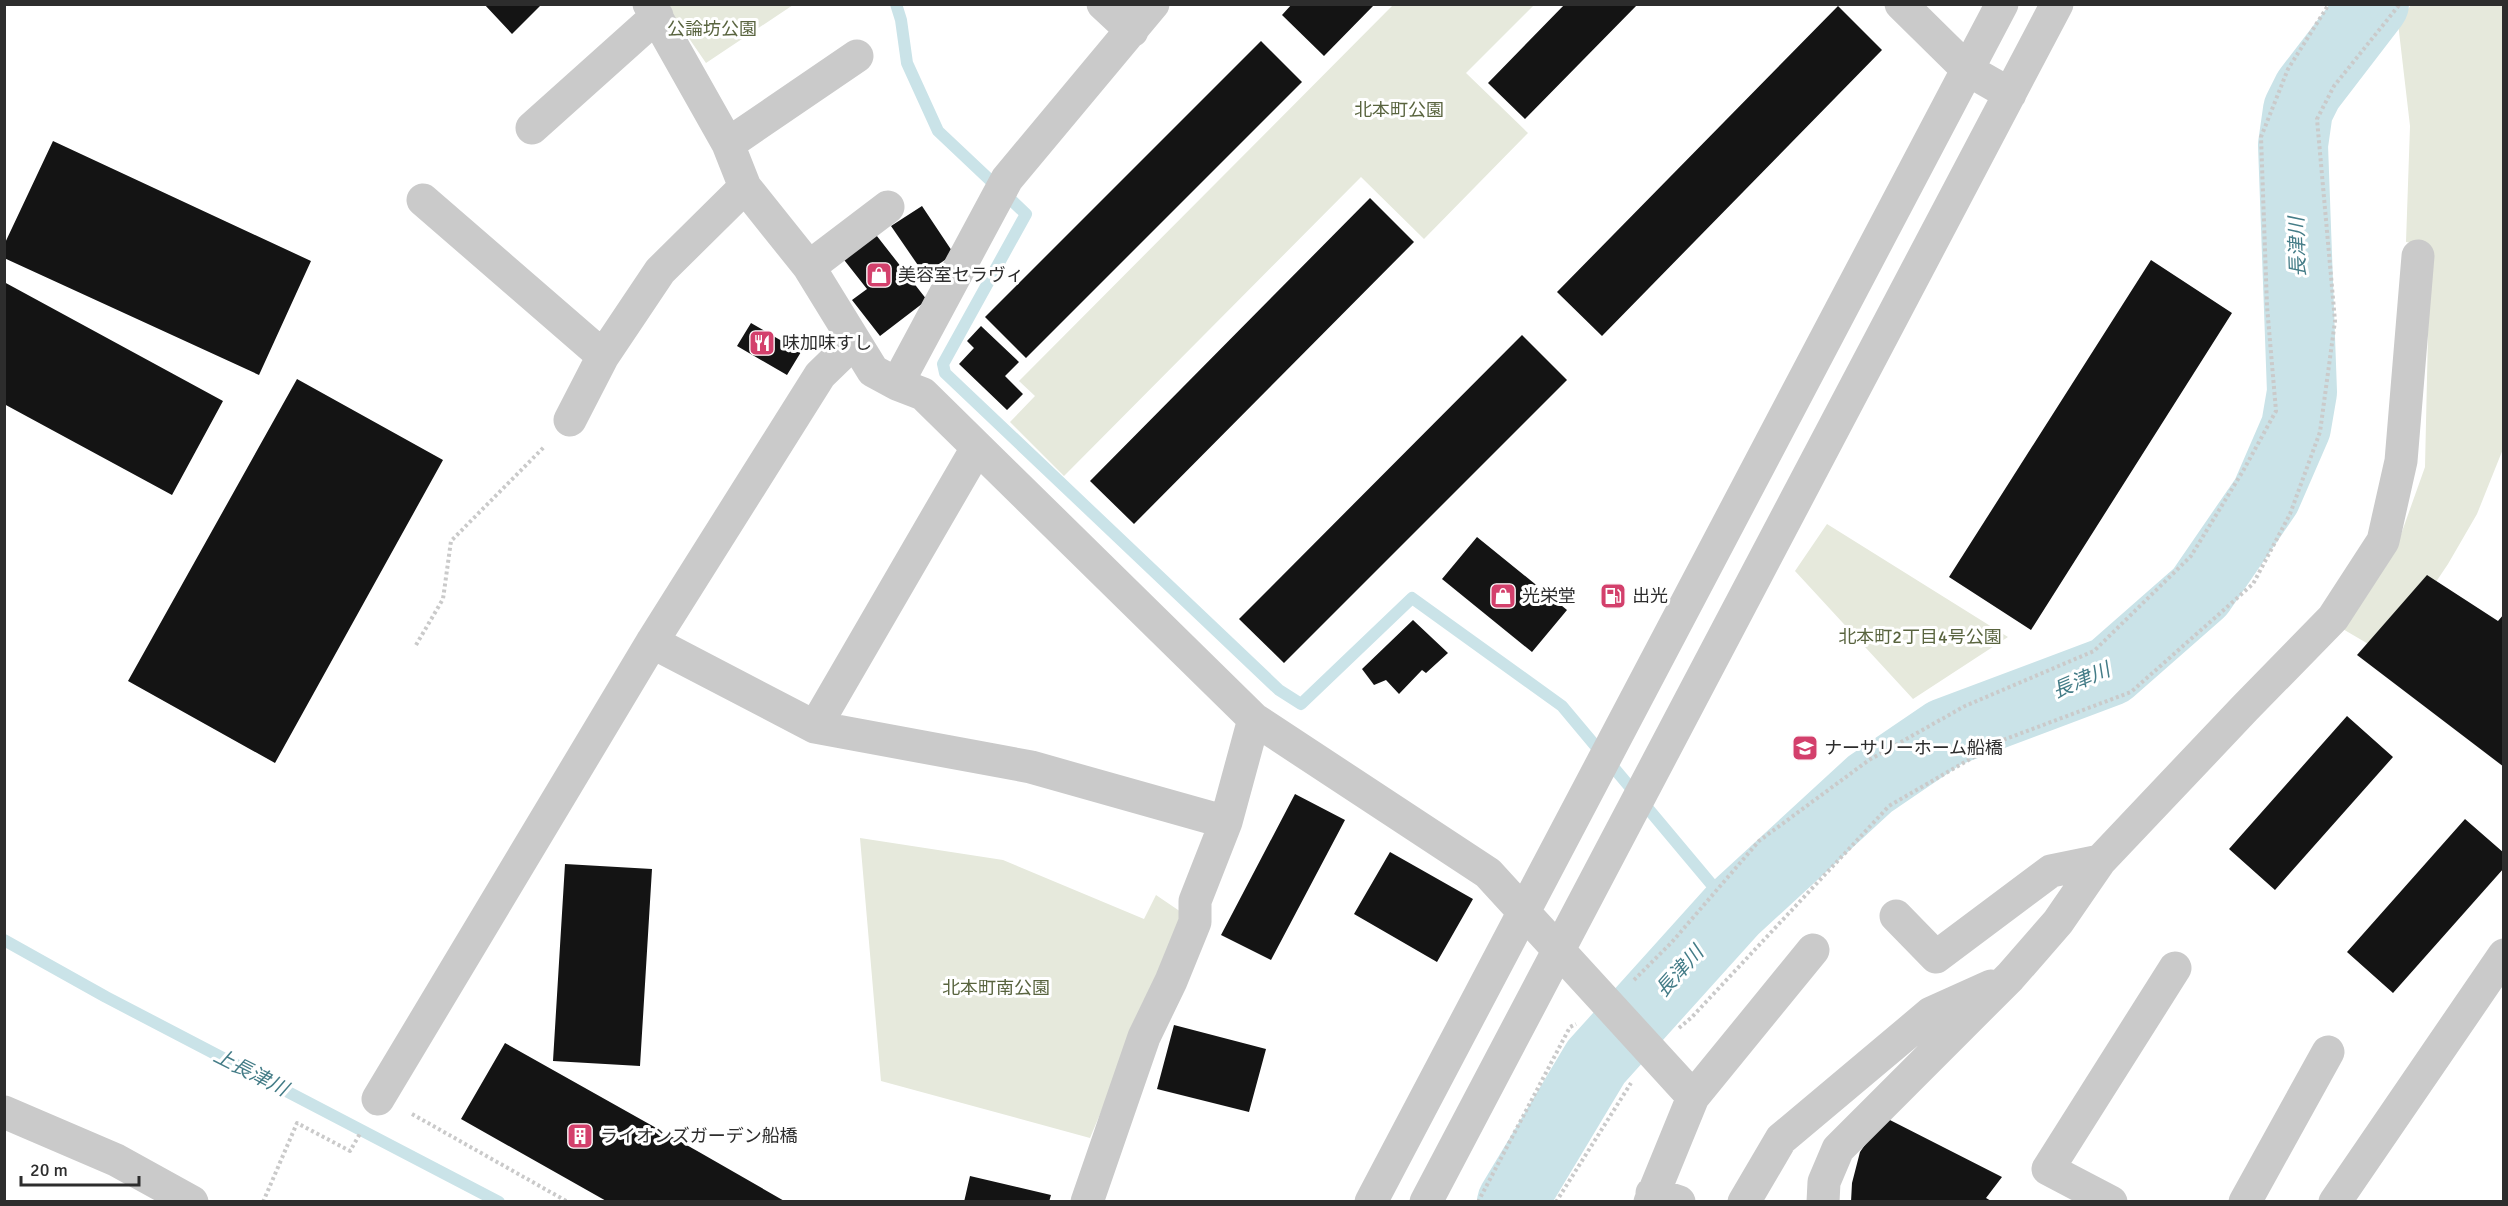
<svg xmlns="http://www.w3.org/2000/svg" width="2508" height="1206" viewBox="0 0 2508 1206" font-family="Signika,'Noto Sans JP',sans-serif">
<style>
.green{fill:#e6e9dc}
.lines{fill:none;stroke-linecap:round;stroke-linejoin:round}
.stream{stroke:#cae3e8;stroke-width:12}
.river{stroke:#cae3e8;stroke-width:70}
.building{fill:#141414}
.path{stroke:#cacaca;stroke-width:4;stroke-dasharray:3 3;stroke-linecap:butt}
.minor{stroke:#cacaca;stroke-width:33}
.labels{text-anchor:middle;stroke-width:6;stroke-linejoin:round;paint-order:stroke}
.park-label{font-size:18px;fill:#59643f;stroke:#fff}
.poi-label{font-size:18px;fill:#2d2d2d;stroke:#fff;text-anchor:start}
.water-label{font-size:20px;font-style:italic;fill:#447c87;stroke:#fff}
</style>
<rect width="100%" height="100%" fill="#fff"/>
<!-- green -->
<path class="green" d="M1394,4L1534,5L1466,73L1528,133L1424,239L1361,177L1064,476L1010,422L1035,396L1019,381Z
M666,5H793L706,63Z
M2411,5H2503V449L2477,514L2448,564L2387,655L2336,625L2399,540L2425,467L2430,246L2406,242L2410,126L2398,23Z
M1827,524L2008,637L1913,699L1795,571Z
M860,838L1003,860L1144,919L1156,895L1184,914L1090,1138L881,1081Z"/>
<g class="lines">
<!-- stream -->
<path class="stream" d="M896,4L901,20L907,63L938,131L1026,214L943,364L945,373L1279,690L1301,704L1412,598L1562,706L1733,910
M4,940L106,997L499,1202"/>
<!-- river -->
<path class="river" d="M1512,1202L1596,1062L1733,910L1870,784L1945,733L2110,671L2200,592L2266,496L2296,427L2302,392L2293,145L2298,110L2308,90L2374,4"/>
</g>
<!-- building -->
<path class="building" d="M484,4H542L512,34Z
M1292,4H1375L1324,56L1282,15Z
M1565,4H1638L1525,119L1488,83Z
M1838,6L1882,50L1602,336L1557,292Z
M1261,41L1302,82L1026,358L985,317Z
M53,141L311,261L259,375L4,258V245Z
M1370,198L1414,242L1134,524L1090,481Z
M922,206L954,254L924,274L891,226Z
M873,231L927,300L880,336L852,300L867,289L841,256Z
M2151,260L2232,313L2031,630L1949,577Z
M4,282L223,401L172,495L4,404Z
M751,323L801,352L787,375L737,346Z
M981,326L1019,362L1005,376L1023,394L1007,410L959,364L974,348L967,341Z
M1522,335L1567,380L1284,663L1239,619Z
M297,379L443,460L275,763L128,681Z
M1477,537L1567,610L1532,652L1442,579Z
M2427,575L2498,621L2504,614V767L2357,655Z
M1413,620L1448,653L1426,673L1422,670L1399,694L1386,680L1374,685L1362,669Z
M2347,716L2393,757L2275,890L2229,849Z
M1295,794L1345,820L1271,960L1221,935Z
M2465,819L2504,853V868L2393,993L2347,952Z
M1390,852L1473,899L1437,962L1354,914Z
M565,864L652,869L640,1066L553,1061Z
M1174,1025L1266,1049L1249,1112L1157,1089Z
M505,1043L699,1152L786,1202H608L461,1119Z
M1884,1117L2002,1177L1986,1198L1993,1202H1851L1852,1183L1860,1152Z
M970,1176L1051,1195L1049,1202H964Z"/>
<g class="lines">
<!-- path -->
<path class="path" d="M416,645L443,599L451,541L545,446
M1634,980L1672,942L1759,841L1869,760L1965,706L2094,651L2191,556L2243,471L2276,411L2267,306L2261,137L2288,69L2329,4
M1679,1028L1691,1018L1889,806L2003,740L2131,692L2253,584L2290,514L2320,432L2335,321L2317,119L2334,86L2400,4
M412,1114L568,1202
M263,1202L297,1123L350,1151L361,1132
M1478,1202L1570,1027L1576,1024
M1556,1202L1631,1083"/>
<!-- minor -->
<path class="minor" d="M649,4L728,144L745,187L809,267L873,371L897,384L923,394L1254,719L1488,873L1693,1097
M1103,4L1132,31
M1901,4L1968,70L2010,94
M532,128L657,16
M728,144L857,56
M423,200L603,356
M809,267L888,207
M897,384L1007,179L1153,4
M570,420L603,356L660,271L745,187
M652,642L815,727L1031,767L1226,822L1254,719
M815,727L977,448
M1896,916L1936,957L2051,871L2100,861
M378,1099L652,642L820,375L854,342
M4,1112L116,1160L192,1202
M1652,1193L1679,1202
M1087,1202L1144,1037L1171,981L1195,922V901L1226,822
M1371,1202L2002,4
M1426,1202L2057,4
M1650,1202L1693,1097L1813,950
M1744,1202L1781,1139L1931,1013L1991,986
M1823,1202L1824,1182L1838,1149L2010,977L2058,922L2100,861L2245,708L2333,618L2383,541L2401,461L2418,256
M2111,1202L2048,1169L2175,968
M2245,1202L2328,1052
M2335,1202L2504,955"/>
</g>
<!-- icons -->
<defs>
<g id="shop-square" transform="scale(1.35)"><rect x="-9" y="-9" width="18" height="18" rx="4" fill="#d3406c" stroke="#fff"/><path d="M-5-2.5h2.3a2.7 3.5 0 0 1 5.4 0H5L5.5 6h-11ZM-1.5-2.5h3a1.5 2.3 0 0 0-3 0Z" fill="#fff"/></g>
<g id="restaurant-square" transform="scale(1.35)"><rect x="-9" y="-9" width="18" height="18" rx="4" fill="#d3406c" stroke="#fff"/><path d="M-5-6h1v4h1v-4h1v4h1v-4h1v5L-1.5 .5V6h-2V.5L-5-1ZM5-6V6H3V1.5H1.5Q1.5-4 5-6Z" fill="#fff"/></g>
<g id="fuel-square" transform="scale(1.35)"><rect x="-9" y="-9" width="18" height="18" rx="4" fill="#d3406c" stroke="#fff"/><path d="M-5.5-6h7V0h2V4h1.3V-2.5L3-4.5l.8-.8L6-3V5H2.5V1h-1V6h-7ZM-4.2-4.7v3.2H.2V-4.7Z" fill="#fff"/></g>
<g id="school-square" transform="scale(1.35)"><rect x="-9" y="-9" width="18" height="18" rx="4" fill="#d3406c" stroke="#fff"/><path d="M0-5L7-2L0 1L-7-2ZM-4 1L0 2.5L4 1V4Q0 6-4 4Z" fill="#fff"/></g>
<g id="building-square" transform="scale(1.35)"><rect x="-9" y="-9" width="18" height="18" rx="4" fill="#d3406c" stroke="#fff"/><path d="M-4-6H4V6H1V3H-1V6H-4ZM-2.5-4.3h1.7v1.8h-1.7ZM.8-4.3h1.7v1.8H.8ZM-2.5-1h1.7V.8h-1.7ZM.8-1h1.7V.8H.8Z" fill="#fff"/></g>
</defs>
<g fill-rule="evenodd">
<use href="#shop-square" x="879" y="275"/>
<use href="#restaurant-square" x="762" y="343"/>
<use href="#shop-square" x="1503" y="596"/>
<use href="#fuel-square" x="1613" y="596"/>
<use href="#school-square" x="1805" y="748"/>
<use href="#building-square" x="580" y="1136"/>
</g>
<g class="labels">
<!-- park labels -->
<g class="park-label">
<text x="712" y="35">公論坊公園</text>
<text x="1399" y="116">北本町公園</text>
<text x="1920" y="643">北本町2丁目4号公園</text>
<text x="996" y="994">北本町南公園</text>
</g>
<!-- poi labels -->
<g class="poi-label">
<text x="898" y="281">美容室セラヴィ</text>
<text x="782" y="349">味加味すし</text>
<text x="1522" y="602">光栄堂</text>
<text x="1632" y="602">出光</text>
<text x="1824" y="754">ナーサリーホーム船橋</text>
<text x="600" y="1142">ライオンズガーデン船橋</text>
</g>
<!-- water labels -->
<g class="water-label">
<text transform="translate(2297 247) rotate(-92)" y="7">長津川</text>
<text transform="translate(2081 680) rotate(-23)" y="7">長津川</text>
<text transform="translate(1679 971) rotate(-48)" y="7">長津川</text>
<text transform="translate(251 1072) rotate(27)" y="7">上長津川</text>
</g>
</g>
<!-- border -->
<rect width="2508" height="1206" fill="none" stroke="#2d2d2d" stroke-width="12"/>
<!-- scale -->
<path d="M21 1176v9h118v-9" fill="none" stroke="#2d2d2d" stroke-width="3"/>
<text x="30" y="1176" font-size="18" fill="#2d2d2d" stroke="#ffffff" stroke-width="4.5" paint-order="stroke">20 m</text>
</svg>
